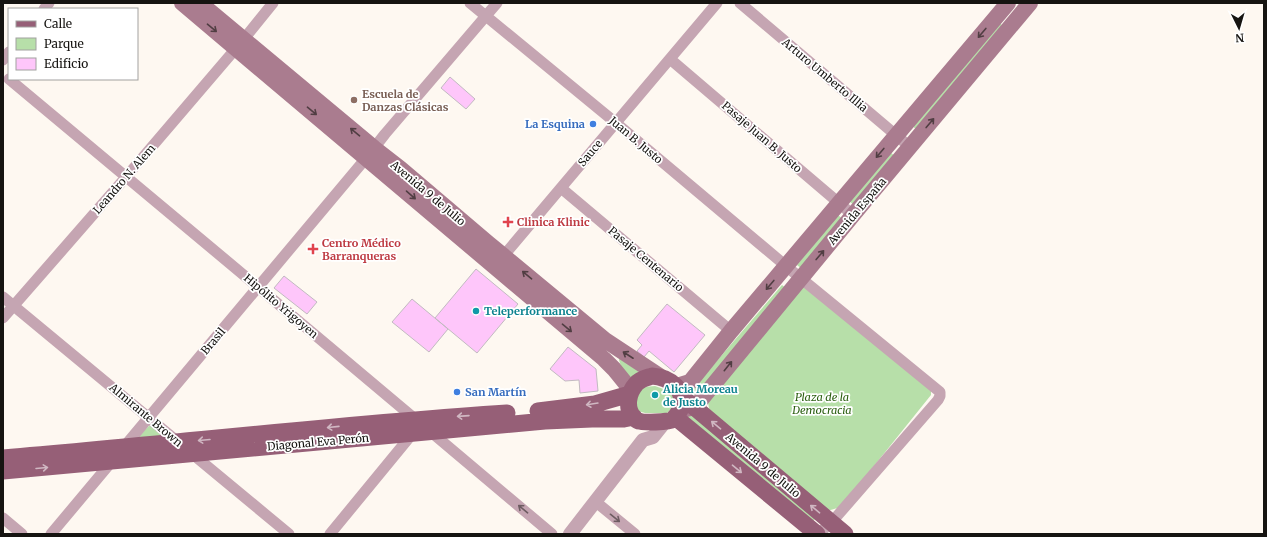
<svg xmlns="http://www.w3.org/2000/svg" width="1267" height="537" viewBox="0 0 1267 537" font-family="Merriweather,serif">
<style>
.green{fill:#b7dfa9}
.building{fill:#fec6fa;stroke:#c2bac1}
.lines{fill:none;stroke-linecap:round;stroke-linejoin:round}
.minor{stroke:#c5a5b2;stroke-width:11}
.tertiary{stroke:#c5a5b2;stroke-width:14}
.secondary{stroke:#aa7c8f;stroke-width:16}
.primary{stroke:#965f77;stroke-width:17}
.oneway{stroke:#513e43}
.oneway2{stroke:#d0b7c2}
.oneway3{stroke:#6e5c62}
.education-dot{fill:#8d6e63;stroke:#fff;stroke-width:1.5}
.shop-dot{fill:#3f7fe0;stroke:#fff;stroke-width:1.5}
.health-dot{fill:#e0444e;stroke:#fff;stroke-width:1.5}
.culture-dot{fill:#0f9aa8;stroke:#fff;stroke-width:1.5}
.labels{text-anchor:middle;stroke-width:3.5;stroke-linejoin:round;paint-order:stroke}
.street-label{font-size:11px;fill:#161411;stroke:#fff}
.education-label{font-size:11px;font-weight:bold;fill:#785e54;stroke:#fff;text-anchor:start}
.shop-label{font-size:11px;font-weight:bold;fill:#366cbe;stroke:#fff;text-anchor:end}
.health-label{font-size:11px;font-weight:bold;fill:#be3a42;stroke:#fff;text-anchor:start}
.culture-label{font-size:11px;font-weight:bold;fill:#0d838f;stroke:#fff;text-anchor:start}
.park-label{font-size:11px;font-style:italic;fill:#2a5e0f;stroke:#fff}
</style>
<rect width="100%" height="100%" fill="#fef8f1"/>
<!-- green -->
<path class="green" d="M996,20L1002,25L917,130L911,125Z
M890,152L896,157L855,206L849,201Z
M838,215L844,220L803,270L797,265Z
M782,285L787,289L696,396L691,391Z
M803,286L931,388V395L841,507L827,511L710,413L707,398Z
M619,358L638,371V373L627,380L625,379L619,360Z
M655,386L669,391L674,397L673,407L667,413H645L638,411L633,400L643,387Z
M691,413L815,519L811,524L686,417Z
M150,425L164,435L139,442L138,436Z"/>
<!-- building -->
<path class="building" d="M450,77L475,99L466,109L441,88Z
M476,269L518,304L477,353L435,318Z
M284,276L317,302L307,314L274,288Z
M412,299L448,329L429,352L392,322Z
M667,304L705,335L674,372L649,351L644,357L637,351L642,345L637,340Z
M568,347L596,369L598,391L580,393L579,380L565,381L550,369Z"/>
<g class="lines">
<!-- minor -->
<path class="minor" d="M470,3L616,123L792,271L940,392V396L938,400L831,523L818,534
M740,3L910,147
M44,9L49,3
M670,59L853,215
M3,60L9,52
M9,79L258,287L415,419L431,432L552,534
M561,188L731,331
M500,260L717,3
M3,297L289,534
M3,318L126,177L244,39L273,3
M596,502L635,534
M3,518L22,534
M51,534L367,157L385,134L497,3
M330,534L413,433"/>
<!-- tertiary -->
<path class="tertiary" d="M570,534L643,440L653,437L665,422"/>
<!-- secondary -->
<path class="secondary" d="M182,3L604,359L614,369L631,390
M200,3L374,148L401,169L488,243L605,340L661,377
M677,386L690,382L731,331L1008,3
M682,410L695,407L853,215L1030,3"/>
<!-- primary -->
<path class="primary" d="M652,376C669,377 688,390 680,410C678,413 675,418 672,420C669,422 643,423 639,421C637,421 635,419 634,418C625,408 628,393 636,384C640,379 646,378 652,376Z
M681,396L845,534
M538,411L595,404L630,394
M675,417L817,534
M3,458C171,444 339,424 507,413
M3,471L545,421L592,419H624L634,417"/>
</g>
<!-- one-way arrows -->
<defs><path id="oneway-shaft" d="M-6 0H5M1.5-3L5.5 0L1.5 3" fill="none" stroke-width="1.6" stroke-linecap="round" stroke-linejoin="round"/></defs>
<g class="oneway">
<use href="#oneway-shaft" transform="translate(212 28) rotate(40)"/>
<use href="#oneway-shaft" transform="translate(982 33) rotate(130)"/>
<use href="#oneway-shaft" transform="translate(312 111) rotate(40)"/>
<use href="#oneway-shaft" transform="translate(930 123) rotate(-50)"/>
<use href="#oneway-shaft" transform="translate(355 132) rotate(-140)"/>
<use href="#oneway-shaft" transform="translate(880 153) rotate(130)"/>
<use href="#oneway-shaft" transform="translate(411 195) rotate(41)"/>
<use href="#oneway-shaft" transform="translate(820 255) rotate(-50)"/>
<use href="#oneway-shaft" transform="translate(527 275) rotate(-140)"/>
<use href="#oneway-shaft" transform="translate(770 285) rotate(130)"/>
<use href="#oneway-shaft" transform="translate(567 328) rotate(40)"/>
<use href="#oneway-shaft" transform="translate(628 355) rotate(-147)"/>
<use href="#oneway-shaft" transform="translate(728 366) rotate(-51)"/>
</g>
<g class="oneway2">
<use href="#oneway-shaft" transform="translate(592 404) rotate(171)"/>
<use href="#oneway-shaft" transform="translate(463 416) rotate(176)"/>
<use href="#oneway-shaft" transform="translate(716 425) rotate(-140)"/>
<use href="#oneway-shaft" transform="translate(333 427) rotate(174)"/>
<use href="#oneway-shaft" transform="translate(204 440) rotate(175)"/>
<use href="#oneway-shaft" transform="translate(42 468) rotate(-5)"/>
<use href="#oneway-shaft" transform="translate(737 469) rotate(40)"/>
<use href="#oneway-shaft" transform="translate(815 509) rotate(-140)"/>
</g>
<g class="oneway3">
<use href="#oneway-shaft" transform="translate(523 509) rotate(-140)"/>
<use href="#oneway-shaft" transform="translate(615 518) rotate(39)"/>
</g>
<!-- markers -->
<circle class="education-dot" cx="354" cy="100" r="4"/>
<g class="shop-dot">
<circle cx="593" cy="124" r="4"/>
<circle cx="457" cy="392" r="4"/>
</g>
<g class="health-dot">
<path d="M506 216h4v4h4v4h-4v4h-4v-4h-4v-4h4z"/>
<path d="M311 243h4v4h4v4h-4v4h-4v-4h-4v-4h4z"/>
</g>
<g class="culture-dot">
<circle cx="476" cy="311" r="4"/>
<circle cx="655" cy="395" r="4"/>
</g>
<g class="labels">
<!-- street labels -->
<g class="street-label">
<text transform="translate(825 75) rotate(40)" y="4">Arturo Umberto Illia</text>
<text transform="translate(762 137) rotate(41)" y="4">Pasaje Juan B. Justo</text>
<text transform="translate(636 140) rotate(40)" y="4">Juan B. Justo</text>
<text transform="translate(590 153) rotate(-50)" y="4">Sauce</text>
<text transform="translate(124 179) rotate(-49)" y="4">Leandro N. Alem</text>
<text transform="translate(428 193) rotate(40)" y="4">Avenida 9 de Julio</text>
<text transform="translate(857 211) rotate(-50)" y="4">Avenida España</text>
<text transform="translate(646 259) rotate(40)" y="4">Pasaje Centenario</text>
<text transform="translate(281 306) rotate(40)" y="4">Hipólito Yrigoyen</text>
<text transform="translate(213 341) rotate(-50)" y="4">Brasil</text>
<text transform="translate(146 415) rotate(40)" y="4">Almirante Brown</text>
<text transform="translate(318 442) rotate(-5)" y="4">Diagonal Eva Perón</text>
<text transform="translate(763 465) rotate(40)" y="4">Avenida 9 de Julio</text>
</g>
<!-- education labels -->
<g class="education-label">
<text x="362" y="98">Escuela de<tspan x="362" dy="13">Danzas Clásicas</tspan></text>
</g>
<!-- shop labels -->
<g class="shop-label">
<text x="585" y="128">La Esquina</text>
<text x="465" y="396" text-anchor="start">San Martín</text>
</g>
<!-- health labels -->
<g class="health-label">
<text x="517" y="226">Clinica Klinic</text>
<text x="322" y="247">Centro Médico<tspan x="322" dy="13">Barranqueras</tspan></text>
</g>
<!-- culture labels -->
<g class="culture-label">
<text x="484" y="315">Teleperformance</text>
<text x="663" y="393">Alicia Moreau<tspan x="663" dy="13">de Justo</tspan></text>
</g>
<!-- park labels -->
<g class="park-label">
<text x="822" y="401">Plaza de la<tspan x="822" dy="13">Democracia</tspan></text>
</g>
</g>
<!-- border -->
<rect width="1267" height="537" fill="none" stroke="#161411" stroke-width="8"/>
<!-- legend -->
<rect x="8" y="8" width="130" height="72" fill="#ffffff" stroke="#a2a1a0"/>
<rect x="16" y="21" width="20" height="6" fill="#965f77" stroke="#a2a1a0"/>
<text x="44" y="28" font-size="12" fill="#161411">Calle</text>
<rect x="16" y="38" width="20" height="12" fill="#b7dfa9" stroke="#a2a1a0"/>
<text x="44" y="48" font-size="12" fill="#161411">Parque</text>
<rect x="16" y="58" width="20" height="12" fill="#fec6fa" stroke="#a2a1a0"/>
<text x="44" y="68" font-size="12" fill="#161411">Edificio</text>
<!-- north arrow -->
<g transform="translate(1239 28) rotate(175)" stroke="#ffffff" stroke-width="3" paint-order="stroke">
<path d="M0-3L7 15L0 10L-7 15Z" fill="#161411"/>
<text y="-6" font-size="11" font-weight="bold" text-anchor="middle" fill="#161411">N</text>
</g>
</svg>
